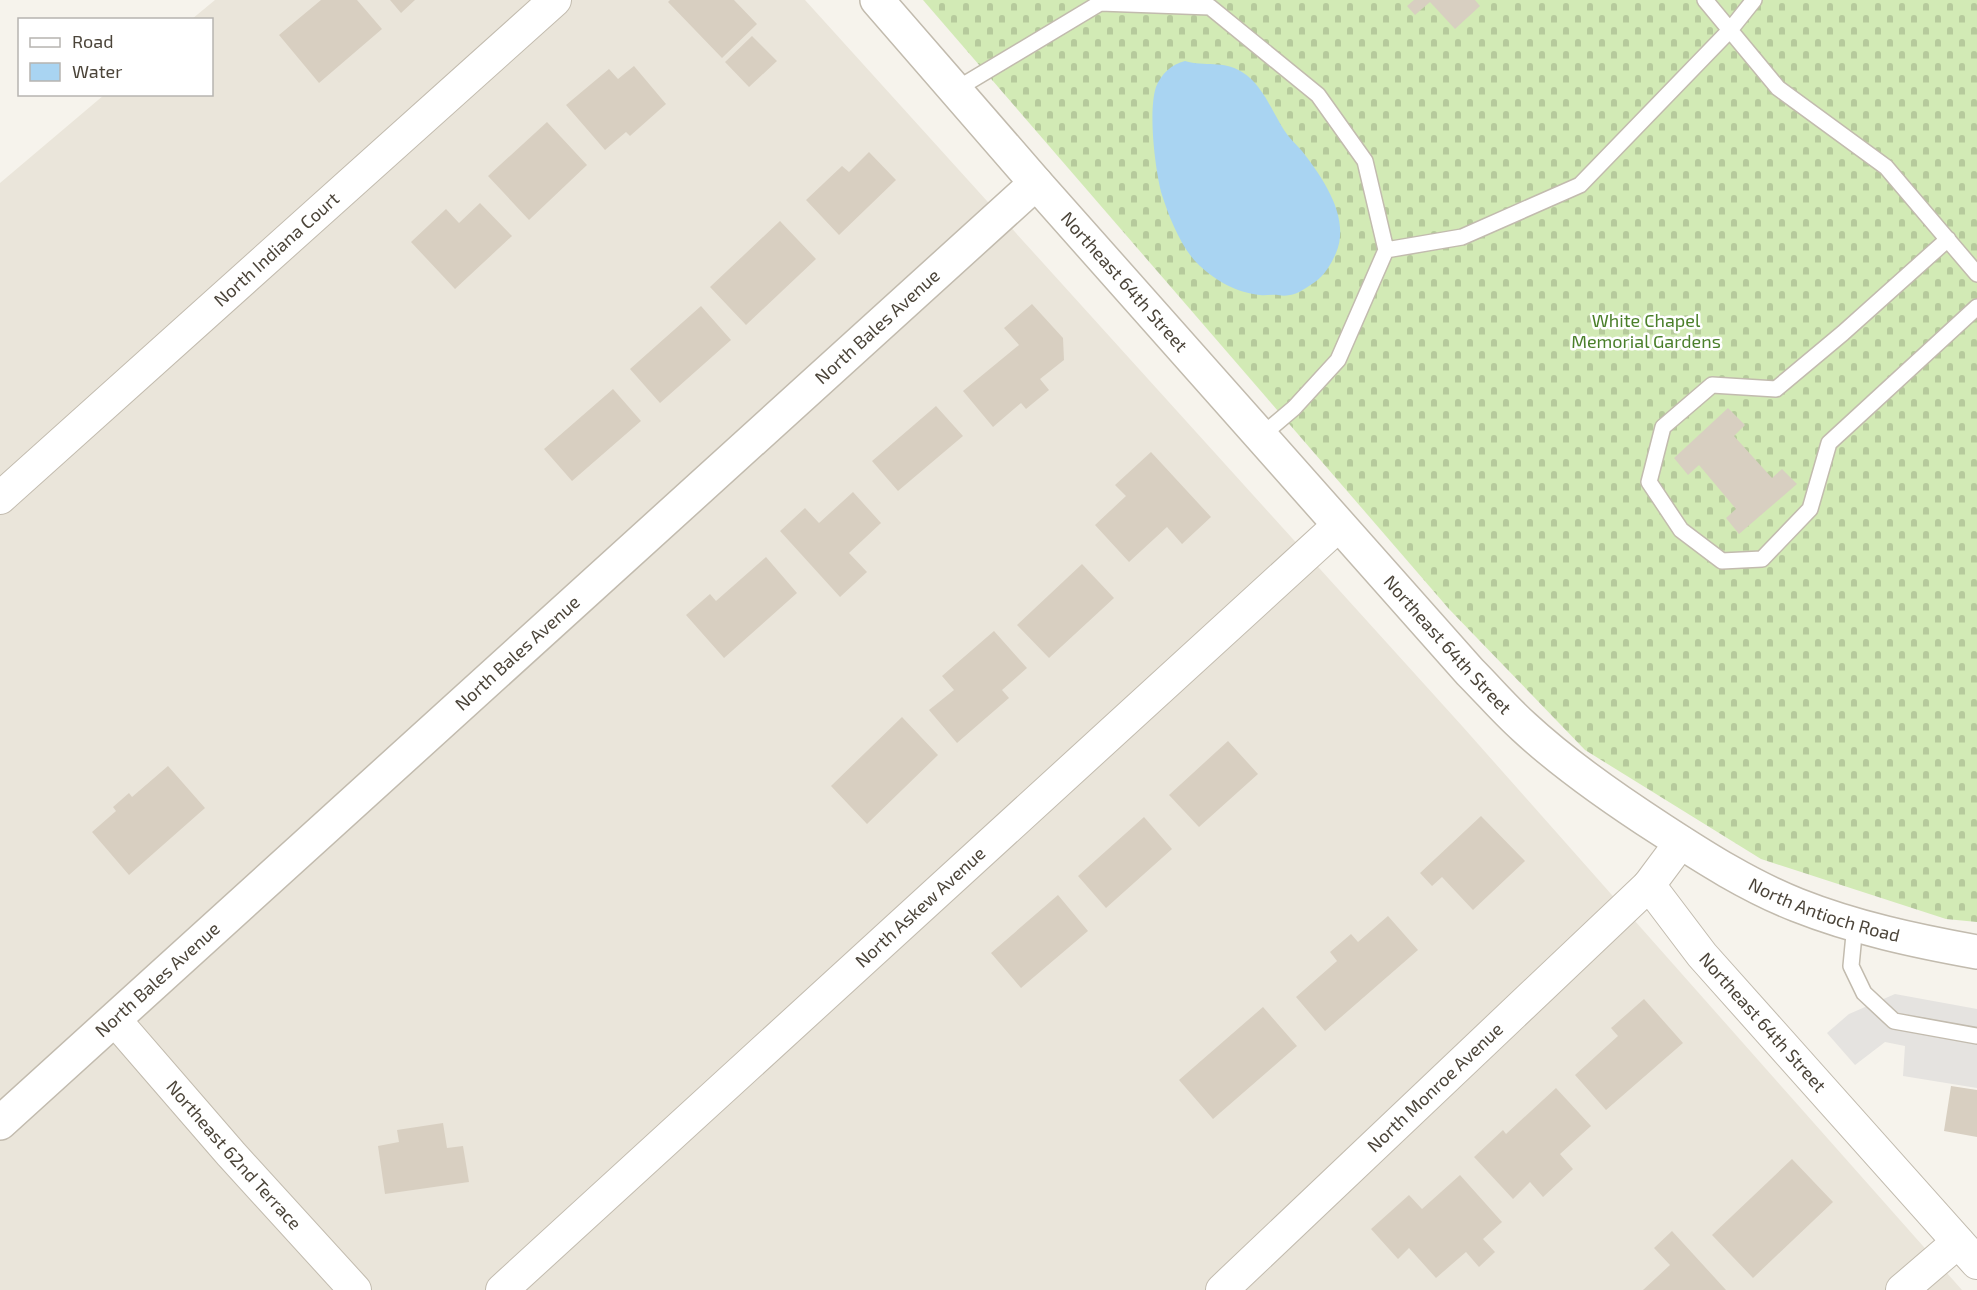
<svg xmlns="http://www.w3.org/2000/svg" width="1977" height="1290" viewBox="0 0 1977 1290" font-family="'Exo 2',sans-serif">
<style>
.residential{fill:#eae5da}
.cemetery{fill:url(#cemetery-stones)}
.parking{fill:#e5e3e0}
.water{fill:#a9d4f2}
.building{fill:#d8cfc1}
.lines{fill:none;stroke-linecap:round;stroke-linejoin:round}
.service-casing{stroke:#c2bbae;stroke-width:18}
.minor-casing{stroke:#c2bbae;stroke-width:34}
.tertiary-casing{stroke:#c2bbae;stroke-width:36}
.service{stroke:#fff;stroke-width:15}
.minor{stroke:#fff;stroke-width:32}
.tertiary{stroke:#fff;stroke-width:33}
.labels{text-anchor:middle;stroke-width:5;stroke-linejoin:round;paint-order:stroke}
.street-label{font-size:18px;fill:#4b4439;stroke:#fff}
.park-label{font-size:18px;fill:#4a7f2a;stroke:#fff}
</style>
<defs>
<pattern id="cemetery-stones" width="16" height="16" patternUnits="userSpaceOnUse" patternTransform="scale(1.5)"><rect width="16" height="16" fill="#d2eab5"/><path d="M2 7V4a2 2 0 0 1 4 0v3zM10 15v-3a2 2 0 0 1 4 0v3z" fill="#b6ca9c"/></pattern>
</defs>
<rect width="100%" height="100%" fill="#f6f3ec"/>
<!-- residential -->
<path class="residential" d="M215,0H805L1463,727L1962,1290H0V183L104,95L212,94V20L192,19Z"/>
<!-- cemetery -->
<path class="cemetery" d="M923,0H1977V922L1946,919L1761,859L1585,750L1449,609Z"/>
<!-- parking -->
<path class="parking" d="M1895,994L1977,1009V1088L1903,1076L1905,1046L1885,1042L1855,1065L1827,1033L1849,1014Z"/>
<!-- water -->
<path class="water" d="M1185,61C1205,67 1223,60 1242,72C1262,84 1272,111 1284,130C1289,138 1296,144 1302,151C1323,178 1351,218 1336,253C1331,264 1325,275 1315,282C1303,290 1293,298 1278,295C1272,294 1266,296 1260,295C1238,293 1216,281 1200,266C1182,250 1169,217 1162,195C1155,170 1148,111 1156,87C1161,74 1172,64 1185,61Z"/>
<!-- building -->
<path class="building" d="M321,0H357L382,29L319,83L279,35Z
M390,0H415L401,13Z
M670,0H734L757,24L722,58L668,2Z
M1414,0H1475L1480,6L1455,29L1430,2L1415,15L1407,6Z
M752,36L777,61L749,87L725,62Z
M634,66L666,104L630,136L626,132L605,150L566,105L609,69L618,79Z
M547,122L587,165L529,220L488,176Z
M869,152L896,180L839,235L806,200L842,166L849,172Z
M480,203L512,236L455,289L411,242L446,209L459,223Z
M780,221L816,259L746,325L710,287Z
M1032,304L1063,338L1064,360L1040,379L1049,390L1026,409L1021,403L993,427L963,391L1019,345L1004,328Z
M701,306L731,340L660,403L630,369Z
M613,389L641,421L572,481L544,449Z
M936,406L963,436L898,491L872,461Z
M1728,408L1745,425L1734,436L1772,478L1782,469L1797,484L1739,534L1726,518L1736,509L1699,465L1688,475L1674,458Z
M1151,452L1211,517L1182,544L1167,527L1129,562L1095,525L1126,496L1115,485Z
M853,492L881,523L849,553L867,572L840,597L780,531L805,508L819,523Z
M766,557L797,593L724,658L686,615L710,594L716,601Z
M1082,564L1114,598L1049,658L1017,625Z
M994,631L1027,668L1002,690L1009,698L957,743L929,710L954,690L942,676Z
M902,717L938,755L867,824L831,786Z
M1228,741L1258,774L1199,827L1169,795Z
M168,766L205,808L129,875L92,832L116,811L113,807L129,793L132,797Z
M1481,816L1525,861L1473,910L1442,877L1432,886L1420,873Z
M1144,817L1172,849L1106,908L1078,876Z
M1058,895L1088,931L1021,988L991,953Z
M1388,916L1418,950L1325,1031L1296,997L1337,961L1330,952L1351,934L1358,942Z
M1644,999L1683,1043L1606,1110L1575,1075L1618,1036L1611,1028Z
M1263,1007L1297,1046L1213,1119L1179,1080Z
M1951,1086L1977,1090V1137L1944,1131Z
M1556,1088L1591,1126L1560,1154L1573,1169L1543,1197L1530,1182L1513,1199L1474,1157L1503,1130L1506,1134Z
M443,1123L447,1148L463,1146L469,1182L385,1194L378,1146L399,1142L397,1130Z
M1792,1159L1833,1202L1753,1278L1712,1235Z
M1460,1175L1502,1222L1483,1239L1495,1252L1479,1267L1466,1252L1436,1278L1409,1248L1398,1259L1371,1229L1409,1195L1422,1209Z
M1672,1231L1726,1290H1643L1670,1265L1654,1248Z"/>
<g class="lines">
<!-- service casing -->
<g class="service-casing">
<path id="service" d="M1705,0L1778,88L1886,167L1977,274
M955,90L1100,3L1210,7L1318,95L1365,161L1386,250L1338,360L1294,408L1261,436
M1948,239L1843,333L1776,389L1712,385L1663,427L1649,482L1681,530L1722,561L1762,559L1810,509L1829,443L1977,307
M1386,250L1462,237L1580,185L1730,30L1754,0
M1855,924L1851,966L1864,993L1894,1021L1977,1036"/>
</g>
<!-- minor casing -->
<g class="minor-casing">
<g id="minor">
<path id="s1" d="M0,498L555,0"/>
<path id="s2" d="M1681,842L1649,885L1702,955L1977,1263"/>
<path id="s3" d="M115,1020L231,1154L355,1290"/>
<path id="s4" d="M502,1290L1339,525"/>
<path id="s5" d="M1222,1290L1649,885"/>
<path d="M1902,1290L1958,1242"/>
</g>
</g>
<!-- tertiary casing -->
<g class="tertiary-casing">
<g id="tertiary">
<path id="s6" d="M877,0L1036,183L1470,672C1488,690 1505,710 1524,727C1566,766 1614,799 1662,830C1705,858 1749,886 1797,905C1855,928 1916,941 1977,952"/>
<path id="s7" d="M0,1123L1036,183"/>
</g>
</g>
<!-- service -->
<use href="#service" class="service"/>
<!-- minor -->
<use href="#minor" class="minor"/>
<!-- tertiary -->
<use href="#tertiary" class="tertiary"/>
</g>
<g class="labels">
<!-- street labels -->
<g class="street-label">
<text dy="6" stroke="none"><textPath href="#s1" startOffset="372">North Indiana Court</textPath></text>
<text dy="6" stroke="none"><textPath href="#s6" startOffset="375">Northeast 64th Street</textPath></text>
<text dy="6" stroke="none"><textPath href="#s7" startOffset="1185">North Bales Avenue</textPath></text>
<text dy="6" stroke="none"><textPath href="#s6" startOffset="861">Northeast 64th Street</textPath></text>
<text dy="6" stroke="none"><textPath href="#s7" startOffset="699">North Bales Avenue</textPath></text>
<text dy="6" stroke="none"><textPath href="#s4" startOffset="567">North Askew Avenue</textPath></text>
<text dy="6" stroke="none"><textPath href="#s6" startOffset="1328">North Antioch Road</textPath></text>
<text dy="6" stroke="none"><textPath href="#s7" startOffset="213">North Bales Avenue</textPath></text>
<text dy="6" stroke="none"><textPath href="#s2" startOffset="232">Northeast 64th Street</textPath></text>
<text dy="6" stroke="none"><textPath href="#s5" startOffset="294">North Monroe Avenue</textPath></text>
<text dy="6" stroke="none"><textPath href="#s3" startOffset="180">Northeast 62nd Terrace</textPath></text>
</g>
<!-- park labels -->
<g class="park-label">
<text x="1646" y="327">White Chapel<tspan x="1646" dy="21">Memorial Gardens</tspan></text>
</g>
</g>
<!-- legend -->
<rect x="18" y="18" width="195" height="78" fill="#ffffff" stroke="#b7b4b0" stroke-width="1.5"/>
<rect x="30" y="38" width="30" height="9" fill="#ffffff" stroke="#b7b4b0" stroke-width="1.5"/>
<text x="72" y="48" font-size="18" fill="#4b4439">Road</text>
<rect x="30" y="63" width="30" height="18" fill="#a9d4f2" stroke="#b7b4b0" stroke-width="1.5"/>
<text x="72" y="78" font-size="18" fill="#4b4439">Water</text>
</svg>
